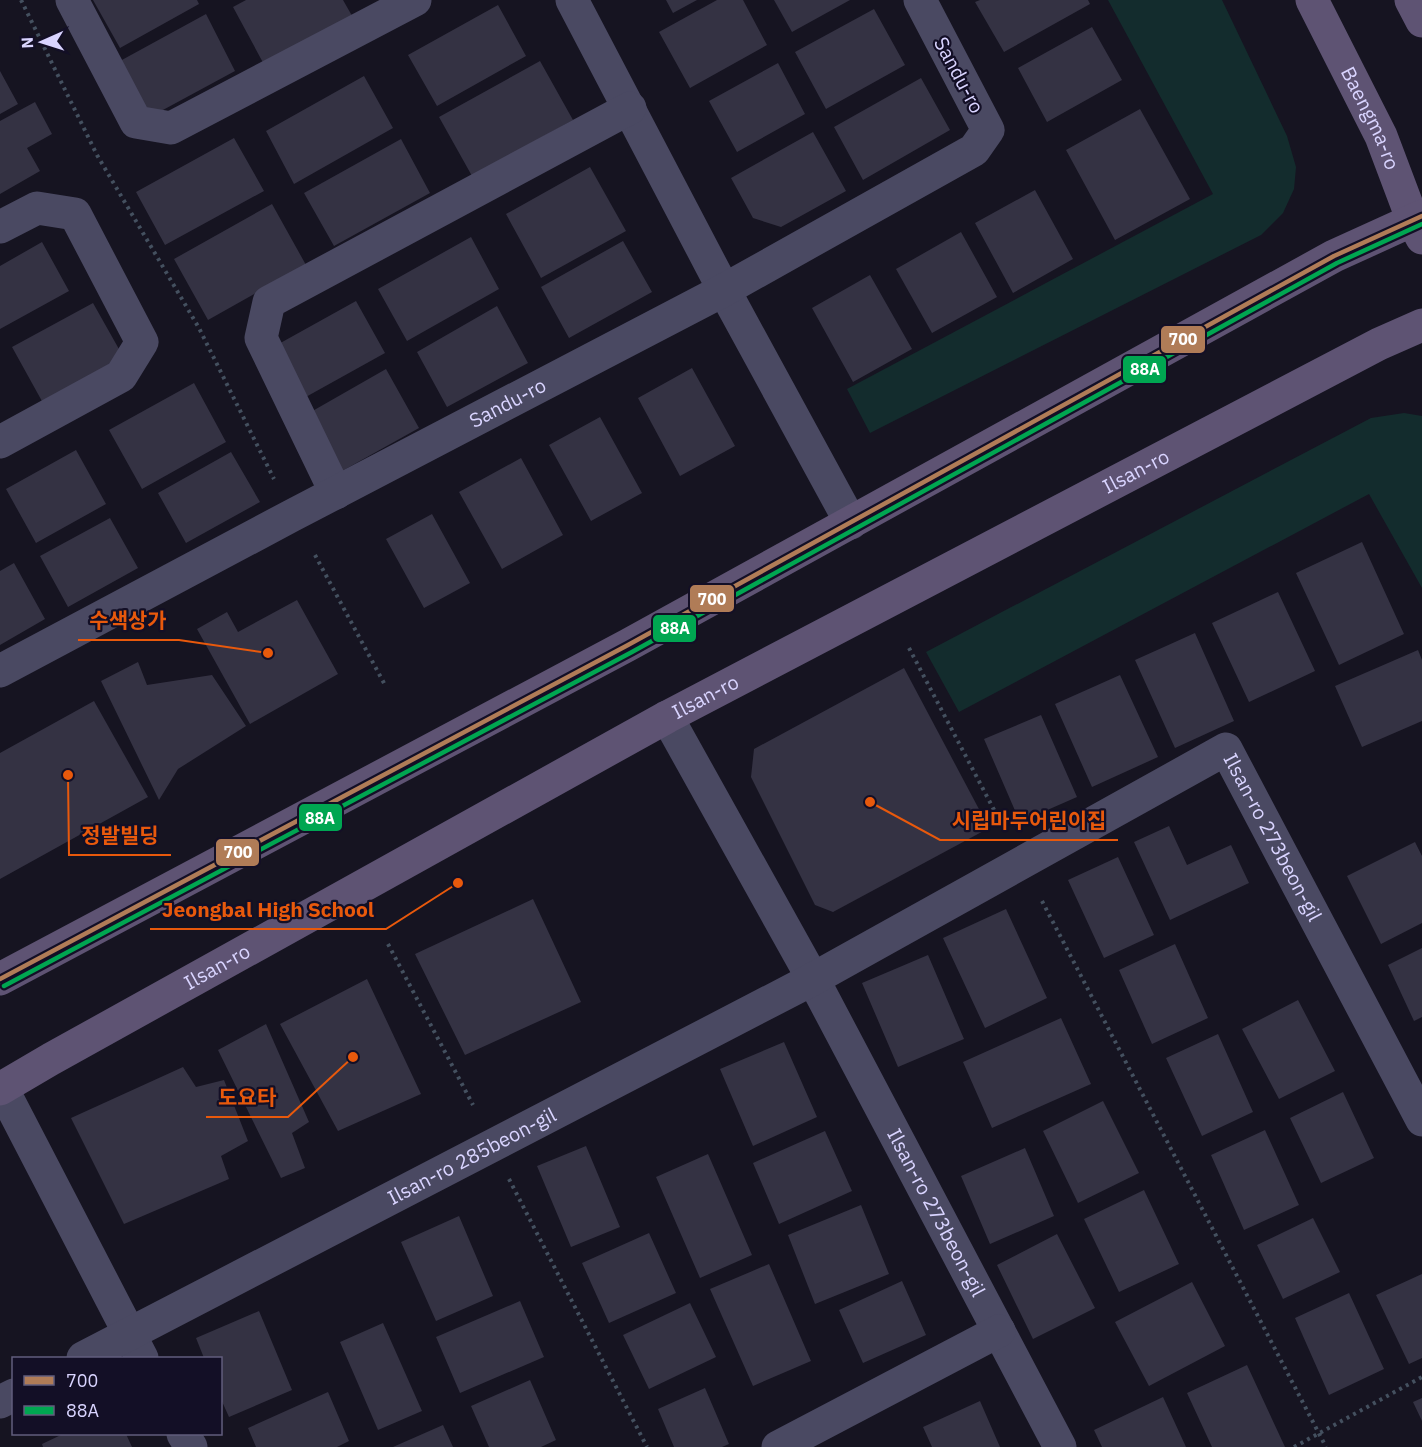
<svg xmlns="http://www.w3.org/2000/svg" width="1422" height="1447" viewBox="0 0 1422 1447" font-family="'IBM Plex Sans','Noto Sans KR',sans-serif">
<style>
.green{fill:#132c2d}
.building{fill:#343243}
.lines{fill:none;stroke-linecap:round;stroke-linejoin:round}
.path{stroke:#44505f;stroke-width:4;stroke-dasharray:3 4.5;stroke-linecap:butt}
.minor{stroke:#4a4962;stroke-width:33}
.major{stroke:#5e5373;stroke-width:33}
.bus-1-casing{stroke:#130f26;stroke-width:9}
.bus-2-casing{stroke:#130f26;stroke-width:9}
.bus-1{stroke:#b07c57;stroke-width:4.5}
.bus-2{stroke:#00a651;stroke-width:4.5}
.labels{text-anchor:middle;stroke-width:4.5;stroke-linejoin:round;paint-order:stroke}
.street-label{font-size:20px;fill:#d9d4ff;stroke:#130f26}
.leader{fill:none;stroke:#e8590c;stroke-width:2}
.callout-dot{fill:#e8590c;stroke:#130f26;stroke-width:2}
.callout-label{font-size:21px;text-anchor:middle;font-weight:bold;fill:#e8590c;stroke:#130f26;stroke-width:4.5;stroke-linejoin:round;paint-order:stroke}
.line-badge{stroke:#130f26;stroke-width:2}
.badge-label{font-size:16px;text-anchor:middle;font-weight:bold;fill:#fff}
</style>
<rect width="100%" height="100%" fill="#161421"/>
<!-- green -->
<path class="green" d="M1108,0H1222L1287,136L1296,167L1294,189L1283,213L1261,235L870,433L847,389L1213,194Z
M1404,413L1422,416V588L1369,494L959,712L926,652L1371,418Z"/>
<!-- building -->
<path class="building" d="M93,0H197L199,4L120,48Z
M246,0H343L355,21L267,70L233,7Z
M666,0H697L673,13Z
M717,0H743L767,45L690,88L659,32Z
M774,0H850L792,32Z
M980,0H1088L1090,4L1004,52L975,2Z
M498,5L526,56L437,106L408,55Z
M874,9L905,65L826,109L795,52Z
M206,14L235,71L150,117L120,61Z
M1092,27L1122,80L1047,122L1018,68Z
M540,61L573,120L472,176L439,117Z
M778,63L805,114L737,152L709,101Z
M0,71L18,104L0,114Z
M364,76L393,128L294,184L266,131Z
M921,78L950,130L863,180L834,127Z
M35,102L52,134L27,148L40,171L0,194V121Z
M1140,109L1190,199L1115,240L1066,150Z
M813,132L846,191L781,227L753,218L731,178Z
M234,138L264,191L165,245L136,192Z
M401,139L430,193L334,246L304,193Z
M590,167L626,231L541,278L506,214Z
M1035,190L1073,259L1013,293L975,223Z
M272,204L306,265L208,320L174,259Z
M961,232L997,297L932,333L896,269Z
M471,237L499,289L407,341L378,289Z
M623,241L652,292L569,338L541,287Z
M42,242L69,291L0,329V266Z
M870,275L912,349L853,382L812,308Z
M356,301L385,353L304,398L275,346Z
M93,303L124,358L43,403L12,347Z
M497,306L528,363L447,407L417,352Z
M692,368L735,446L680,476L638,398Z
M386,369L419,428L342,471L309,413Z
M194,383L226,442L142,489L109,430Z
M600,417L642,493L591,521L549,445Z
M76,450L106,504L36,543L6,489Z
M231,452L260,502L186,543L158,493Z
M521,458L563,535L502,569L459,492Z
M432,514L470,583L424,608L386,539Z
M110,518L138,568L68,607L40,556Z
M1362,542L1404,634L1339,665L1296,573Z
M14,563L45,619L0,645V571Z
M1278,592L1315,671L1249,702L1212,623Z
M297,600L338,674L250,724L197,629L227,612L238,632Z
M1195,633L1234,721L1175,748L1135,660Z
M1418,650L1422,660V721L1362,747L1335,686Z
M138,662L147,685L212,675L246,726L178,769L159,800L101,681Z
M904,668L989,828L833,912L815,905L751,777L754,749Z
M1120,675L1158,757L1092,787L1055,704Z
M94,701L148,797L0,879V753Z
M1041,715L1077,797L1020,822L984,739Z
M1169,826L1187,865L1231,845L1249,883L1170,920L1134,842Z
M1415,842L1422,856V923L1381,944L1347,876Z
M1118,857L1154,935L1104,958L1068,880Z
M533,899L581,1002L465,1055L415,954Z
M1006,909L1047,998L985,1028L943,938Z
M1175,944L1208,1018L1152,1044L1119,970Z
M1422,948V1017L1414,1021L1388,965Z
M928,955L964,1039L898,1067L862,983Z
M367,979L421,1094L338,1131L280,1024Z
M1298,1000L1335,1071L1279,1099L1242,1029Z
M1061,1018L1091,1084L992,1128L963,1062Z
M266,1024L309,1122L292,1133L305,1168L281,1178L218,1050Z
M1218,1034L1253,1112L1202,1136L1166,1058Z
M784,1042L817,1117L753,1146L720,1069Z
M183,1067L196,1087L224,1080L248,1141L221,1156L229,1179L124,1224L71,1118Z
M1343,1092L1374,1158L1321,1183L1290,1118Z
M1103,1101L1139,1173L1078,1203L1043,1131Z
M1265,1130L1299,1205L1244,1230L1211,1155Z
M825,1131L852,1191L779,1224L753,1163Z
M586,1146L620,1227L571,1247L537,1166Z
M1025,1148L1054,1216L990,1244L961,1176Z
M708,1154L752,1255L700,1278L656,1177Z
M1144,1190L1179,1264L1119,1292L1084,1219Z
M861,1205L889,1274L815,1304L788,1235Z
M459,1216L493,1296L436,1321L401,1242Z
M1313,1218L1340,1272L1283,1299L1257,1245Z
M649,1233L676,1293L609,1323L582,1263Z
M1057,1234L1095,1308L1033,1339L997,1265Z
M769,1264L811,1361L753,1386L710,1289Z
M1422,1274V1358L1409,1364L1376,1295Z
M902,1281L926,1335L863,1363L839,1310Z
M1192,1282L1225,1346L1149,1386L1115,1322Z
M1349,1293L1384,1369L1329,1395L1295,1318Z
M520,1301L544,1357L460,1393L436,1337Z
M690,1303L716,1357L649,1389L623,1335Z
M259,1311L292,1390L229,1417L220,1397V1358H204L196,1338Z
M383,1323L422,1411L378,1430L340,1342Z
M1247,1365L1285,1447H1212L1187,1393Z
M530,1380L556,1440L541,1447H489L471,1406Z
M705,1388L729,1444L722,1447H674L658,1409Z
M328,1392L349,1441L337,1447H256L248,1428Z
M1163,1397L1186,1447H1102L1094,1430Z
M1422,1398V1421L1413,1402Z
M980,1401L1000,1447H932L923,1427Z
M443,1425L453,1447H393Z
M63,1434H126L132,1447H43L42,1444Z"/>
<g class="lines">
<!-- path -->
<path class="path" d="M21,0L97,155L199,328L274,479
M315,555L385,685
M909,648L1003,827
M1042,901L1326,1447
M388,944L473,1105
M509,1179L647,1447
M1294,1447L1422,1377"/>
<!-- minor -->
<g class="minor">
<path d="M72,0L136,122L171,128L415,0"/>
<path d="M572,0L724,290L851,523"/>
<path d="M0,227L37,208L75,214L142,342L121,376L0,442"/>
<path d="M336,493L261,338L269,302L630,108"/>
<path id="s1" d="M0,671L291,516L724,290L974,150L988,130L920,0"/>
<path id="s2" d="M667,717L813,979L1060,1447"/>
<path d="M2,1088L142,1358"/>
<path id="s3" d="M83,1358L813,979L1226,749L1422,1120"/>
<path d="M0,1402L14,1395"/>
<path d="M183,1434L191,1447"/>
<path d="M778,1447L999,1331"/>
</g>
<!-- major -->
<g class="major">
<path id="s4" d="M1312,0L1381,136L1413,221L1422,238"/>
<path d="M1411,0L1422,21"/>
<path d="M0,979L628,645L1334,256L1422,216"/>
<path id="s5" d="M0,1089L51,1059L667,717L1379,344L1422,325"/>
</g>
<!-- bus-1 casing -->
<g class="bus-1-casing">
<path id="bus-1" d="M0,979L628,645L1334,256L1422,216"/>
</g>
<!-- bus-2 casing -->
<g class="bus-2-casing">
<path id="bus-2" d="M4,986L632,652L1337,263L1422,224"/>
</g>
<!-- bus-1 -->
<use href="#bus-1" class="bus-1"/>
<!-- bus-2 -->
<use href="#bus-2" class="bus-2"/>
</g>
<g class="labels">
<!-- street labels -->
<g class="street-label">
<text transform="translate(959 75) rotate(62)" y="7">Sandu-ro</text>
<text dy="7" stroke="none"><textPath href="#s4" startOffset="132">Baengma-ro</textPath></text>
<text dy="7" stroke="none"><textPath href="#s1" startOffset="574">Sandu-ro</textPath></text>
<text dy="7" stroke="none"><textPath href="#s5" startOffset="1293">Ilsan-ro</textPath></text>
<text dy="7" stroke="none"><textPath href="#s5" startOffset="807">Ilsan-ro</textPath></text>
<text dy="7" stroke="none"><textPath href="#s3" startOffset="1395">Ilsan-ro 273beon-gil</textPath></text>
<text dy="7" stroke="none"><textPath href="#s5" startOffset="249">Ilsan-ro</textPath></text>
<text dy="7" stroke="none"><textPath href="#s3" startOffset="438">Ilsan-ro 285beon-gil</textPath></text>
<text dy="7" stroke="none"><textPath href="#s2" startOffset="564">Ilsan-ro 273beon-gil</textPath></text>
</g>
</g>
<!-- callouts -->
<path class="leader" d="M268 653L179 640H78M870 802L940 840H1118M68 775L69 855H171M458 883L386 929H150M353 1057L288 1117H206"/>
<g class="callout-dot">
<circle cx="268" cy="653" r="6"/>
<circle cx="870" cy="802" r="6"/>
<circle cx="68" cy="775" r="6"/>
<circle cx="458" cy="883" r="6"/>
<circle cx="353" cy="1057" r="6"/>
</g>
<g class="callout-label">
<text x="128" y="628">수색상가</text>
<text x="1029" y="828">시립마두어린이집</text>
<text x="120" y="843">정발빌딩</text>
<text x="268" y="917">Jeongbal High School</text>
<text x="247" y="1105">도요타</text>
</g>
<g class="line-badge">
<rect x="1160" y="325" width="46" height="29" rx="6" fill="#b07c57"/>
<rect x="1122" y="355" width="45" height="29" rx="6" fill="#00a651"/>
<rect x="689" y="584" width="46" height="29" rx="6" fill="#b07c57"/>
<rect x="652" y="614" width="45" height="29" rx="6" fill="#00a651"/>
<rect x="298" y="803" width="45" height="29" rx="6" fill="#00a651"/>
<rect x="215" y="838" width="45" height="29" rx="6" fill="#b07c57"/>
</g>
<g class="badge-label">
<text x="1183" y="345">700</text>
<text x="1145" y="375">88A</text>
<text x="712" y="605">700</text>
<text x="675" y="634">88A</text>
<text x="320" y="824">88A</text>
<text x="238" y="858">700</text>
</g>
<!-- legend -->
<rect x="12" y="1357" width="210" height="78" fill="#130f26" stroke="#625e7d" stroke-width="1.5"/>
<rect x="24" y="1376" width="30" height="9" fill="#b07c57" stroke="#625e7d" stroke-width="1.5"/>
<text x="66" y="1387" font-size="18" fill="#d9d4ff">700</text>
<rect x="24" y="1406" width="30" height="9" fill="#00a651" stroke="#625e7d" stroke-width="1.5"/>
<text x="66" y="1417" font-size="18" fill="#d9d4ff">88A</text>
<!-- north arrow -->
<g transform="translate(42 42) rotate(267)" stroke="#130f26" stroke-width="4.5" paint-order="stroke">
<path d="M0-4.5L10 22L0 15L-10 22Z" fill="#d9d4ff"/>
<text y="-9" font-size="16" font-weight="bold" text-anchor="middle" fill="#d9d4ff">N</text>
</g>
</svg>
